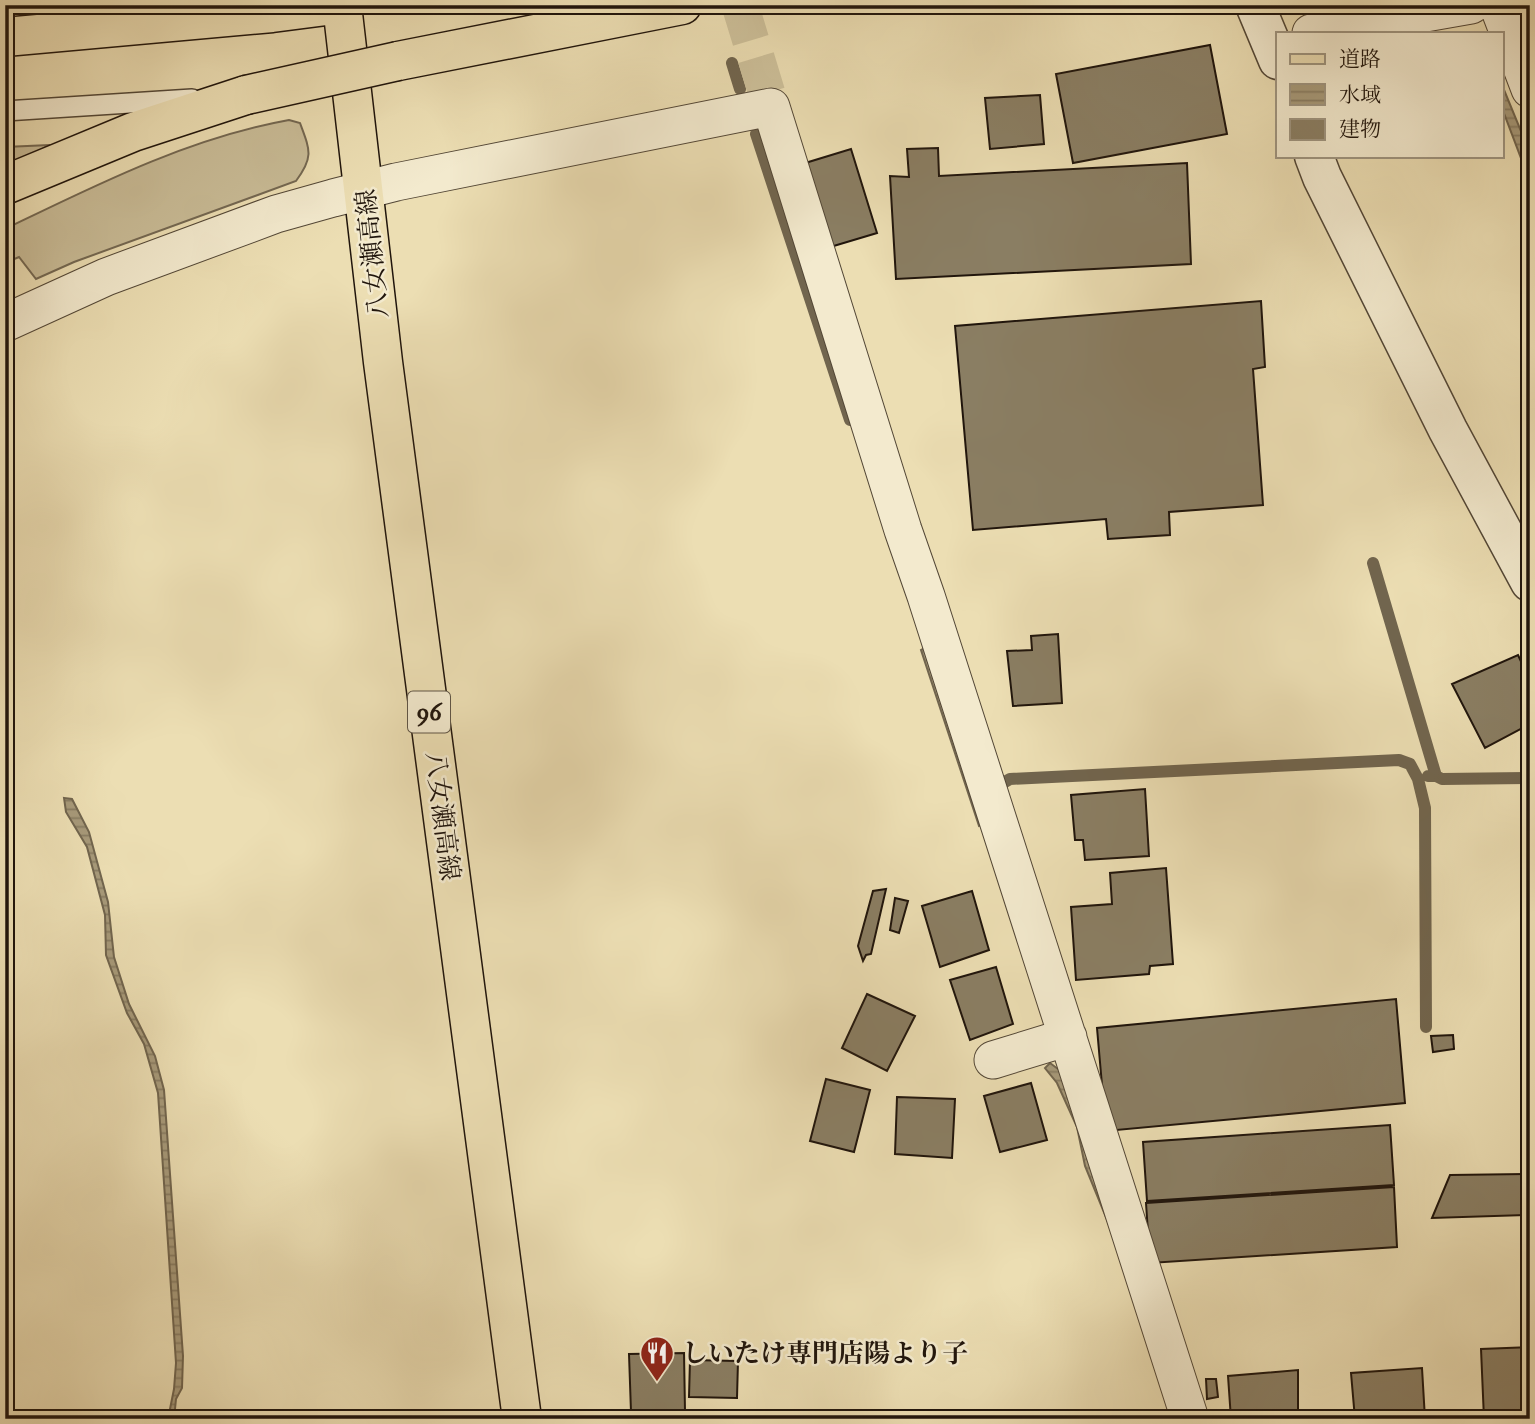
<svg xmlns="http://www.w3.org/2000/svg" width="1535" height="1424" viewBox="0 0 1535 1424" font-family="'IM FELL Great Primer','Noto Serif JP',serif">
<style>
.grass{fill:#c9bc97;stroke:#746852;stroke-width:2}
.water{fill:url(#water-rules);stroke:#71654e;stroke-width:2}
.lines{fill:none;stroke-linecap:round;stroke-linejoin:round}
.stream{stroke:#71654e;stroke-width:12}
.building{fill:#8a7e63;stroke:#20150c;stroke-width:2}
.minor-tunnel{stroke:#cdc09a;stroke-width:37;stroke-dasharray:37 18;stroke-linecap:butt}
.service-casing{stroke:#534736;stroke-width:22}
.minor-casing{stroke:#534736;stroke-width:39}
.tertiary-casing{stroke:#534736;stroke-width:41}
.primary-casing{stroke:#20150c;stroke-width:41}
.motorway-casing{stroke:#20150c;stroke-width:41}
.service{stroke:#f3eace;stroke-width:19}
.minor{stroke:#f3eace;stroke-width:37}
.tertiary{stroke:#f3eace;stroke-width:38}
.primary{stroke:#ecdeb3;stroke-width:38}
.motorway{stroke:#ecdeb3;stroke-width:38}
.motorway-bridge-casing{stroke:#20150c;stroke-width:41;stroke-linecap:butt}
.motorway-bridge{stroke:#ecdeb3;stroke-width:38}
.labels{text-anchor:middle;stroke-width:5;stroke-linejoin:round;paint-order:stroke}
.shield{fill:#f3eace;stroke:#5f5546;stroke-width:2}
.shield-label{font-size:24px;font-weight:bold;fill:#20150c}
.street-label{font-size:26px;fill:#20150c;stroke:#f3eace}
.poi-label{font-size:26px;font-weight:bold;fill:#20150c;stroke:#f3eace;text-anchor:start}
</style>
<defs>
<pattern id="water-rules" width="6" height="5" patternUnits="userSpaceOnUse" patternTransform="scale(1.75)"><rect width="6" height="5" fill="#a79a7a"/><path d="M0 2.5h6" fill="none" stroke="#887c62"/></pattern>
</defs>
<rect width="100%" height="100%" fill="#ecdeb3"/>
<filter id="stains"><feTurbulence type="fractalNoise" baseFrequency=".00286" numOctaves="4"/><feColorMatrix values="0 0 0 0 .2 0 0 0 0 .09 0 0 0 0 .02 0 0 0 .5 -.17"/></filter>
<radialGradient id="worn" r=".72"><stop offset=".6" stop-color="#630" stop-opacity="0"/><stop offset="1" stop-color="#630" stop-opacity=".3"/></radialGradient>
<!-- grass -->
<path class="grass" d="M289,120L300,123C310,150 314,157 296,181L74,262L36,279L19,257L5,263V229C96,185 189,138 289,120Z
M50,145L5,169V147Z"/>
<!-- water -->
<path class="water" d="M1502,85L1530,153V182L1502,108Z
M929,646L988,822L979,826L921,650Z
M64,798L72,799L89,832L108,902L114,957L129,1004L155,1056L164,1090L183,1356L182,1388L176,1399L174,1419H168L174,1389L176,1363L158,1093L144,1044L127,1013L106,955L105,915L87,847L66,812Z
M1050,1063L1066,1075L1110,1227L1085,1166L1077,1127L1057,1083L1045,1068Z"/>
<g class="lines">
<!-- stream -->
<path class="stream" d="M732,63L740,89
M756,134L850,420
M1373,563L1436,776
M1428,776H1436L1442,779L1530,778
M1003,783L1010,779L1399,760L1410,764L1418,779L1425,808L1426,1027"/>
</g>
<!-- building -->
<path class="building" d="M1210,45L1227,134L1073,163L1056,74Z
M1040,95L1044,144L990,149L985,98Z
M938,148L939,176L1187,163L1191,264L896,279L890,176L909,177L907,149Z
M851,149L877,233L827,248L802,164Z
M1261,301L1265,367L1253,369L1263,505L1169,512L1170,535L1108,539L1106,519L973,530L955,326Z
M1058,634L1062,703L1013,706L1007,651L1032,650L1031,636Z
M1518,655L1530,681V724L1485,748L1452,684Z
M1145,789L1149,856L1085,860L1083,840H1075L1071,795Z
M1166,868L1173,964L1150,966L1149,974L1076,980L1071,907L1112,904L1110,873Z
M886,889L871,954L866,955L863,961L858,946L873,891Z
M972,891L989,950L940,967L922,906Z
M895,898L908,901L899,933L890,930Z
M996,967L1013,1024L970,1040L950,980Z
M867,994L915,1016L887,1071L842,1048Z
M1396,999L1405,1103L1106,1131L1097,1028Z
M1453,1035L1454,1049L1433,1052L1431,1036Z
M826,1079L870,1090L854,1152L810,1141Z
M1031,1083L1047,1140L1000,1152L984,1096Z
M897,1097L955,1099L952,1158L895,1154Z
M1390,1125L1394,1185L1147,1201L1143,1142Z
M1530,1174V1215L1432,1218L1450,1175Z
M1394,1187L1397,1247L1150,1263L1146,1203Z
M1530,1347V1419H1484L1481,1349Z
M684,1353L685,1411L631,1412L629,1354Z
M690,1360L738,1361L737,1398L689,1397Z
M1422,1368L1425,1419H1355L1351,1373Z
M1298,1370V1419H1231L1228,1376Z
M1206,1379H1216L1218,1397L1207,1399Z
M867,1414L915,1419H866Z
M813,1415V1419L782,1418Z"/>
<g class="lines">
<!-- minor-tunnel -->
<path class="minor-tunnel" d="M740,5L771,107"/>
<!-- service casing -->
<g class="service-casing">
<path id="service" d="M5,111L192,99"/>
</g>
<!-- minor casing -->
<g class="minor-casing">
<path id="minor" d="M1498,5L1530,89
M1311,33L1471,5
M5,323L106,277L276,214L333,198L396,182L771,107L903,530L926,596L1190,1419
M993,1060L1068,1037"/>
</g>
<!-- tertiary casing -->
<g class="tertiary-casing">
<path id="tertiary" d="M1255,5L1278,60
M1314,156L1322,177L1448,430L1530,582"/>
</g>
<!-- primary casing -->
<g class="primary-casing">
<path id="primary" d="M342,5L383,362L522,1419"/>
</g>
<!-- motorway casing -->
<g class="motorway-casing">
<path id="motorway" d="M5,37L272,13L334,5
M398,61L682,5
M5,185L133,132L246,95"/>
</g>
<!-- service -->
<use href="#service" class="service"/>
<!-- minor -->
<use href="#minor" class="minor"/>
<!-- tertiary -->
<use href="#tertiary" class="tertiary"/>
<!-- primary -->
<use href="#primary" class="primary"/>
<!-- motorway -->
<use href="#motorway" class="motorway"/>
<!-- motorway-bridge casing -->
<g class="motorway-bridge-casing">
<path id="motorway-bridge" d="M246,95L398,61"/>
</g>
<!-- motorway-bridge -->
<use href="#motorway-bridge" class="motorway-bridge"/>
</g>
<!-- icons -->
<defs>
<g id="restaurant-pin" transform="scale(1.75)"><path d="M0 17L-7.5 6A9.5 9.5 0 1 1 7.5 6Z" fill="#8f2418" stroke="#f3eace"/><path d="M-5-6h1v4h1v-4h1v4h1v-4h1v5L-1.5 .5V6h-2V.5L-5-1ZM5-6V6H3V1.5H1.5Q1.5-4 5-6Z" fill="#fff"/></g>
</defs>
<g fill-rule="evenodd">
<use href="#restaurant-pin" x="657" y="1353"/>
</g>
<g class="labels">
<!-- shield labels -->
<rect class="shield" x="408" y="691.5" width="42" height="41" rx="5"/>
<g class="shield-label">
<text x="429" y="720">96</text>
</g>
<!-- street labels -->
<g class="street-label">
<text transform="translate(372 254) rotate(-96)" y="9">八女瀬高線</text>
<text transform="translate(443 816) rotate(83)" y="9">八女瀬高線</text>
</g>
<!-- poi labels -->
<g class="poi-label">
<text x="682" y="1362">しいたけ専門店陽より子</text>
</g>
</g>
<!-- margin -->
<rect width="1535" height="1424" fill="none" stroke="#ecdeb3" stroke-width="28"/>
<rect x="7" y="7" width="1521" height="1410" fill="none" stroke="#20150c" stroke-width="3.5"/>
<rect x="14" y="14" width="1507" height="1396" fill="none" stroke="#20150c" stroke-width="2"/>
<!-- legend -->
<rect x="1276" y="32" width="228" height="126" fill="#f3eace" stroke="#9f9580" stroke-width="2"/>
<rect x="1290" y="54" width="35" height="10" fill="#ecdeb3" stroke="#9f9580" stroke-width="2"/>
<text x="1339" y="66" font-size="21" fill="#20150c">道路</text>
<rect x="1290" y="84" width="35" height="21" fill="url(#water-rules)" stroke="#9f9580" stroke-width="2"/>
<text x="1339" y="102" font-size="21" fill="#20150c">水域</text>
<rect x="1290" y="119" width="35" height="21" fill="#8a7e63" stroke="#9f9580" stroke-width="2"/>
<text x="1339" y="136" font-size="21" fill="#20150c">建物</text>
<rect width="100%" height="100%" filter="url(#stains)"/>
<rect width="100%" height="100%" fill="url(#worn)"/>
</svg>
